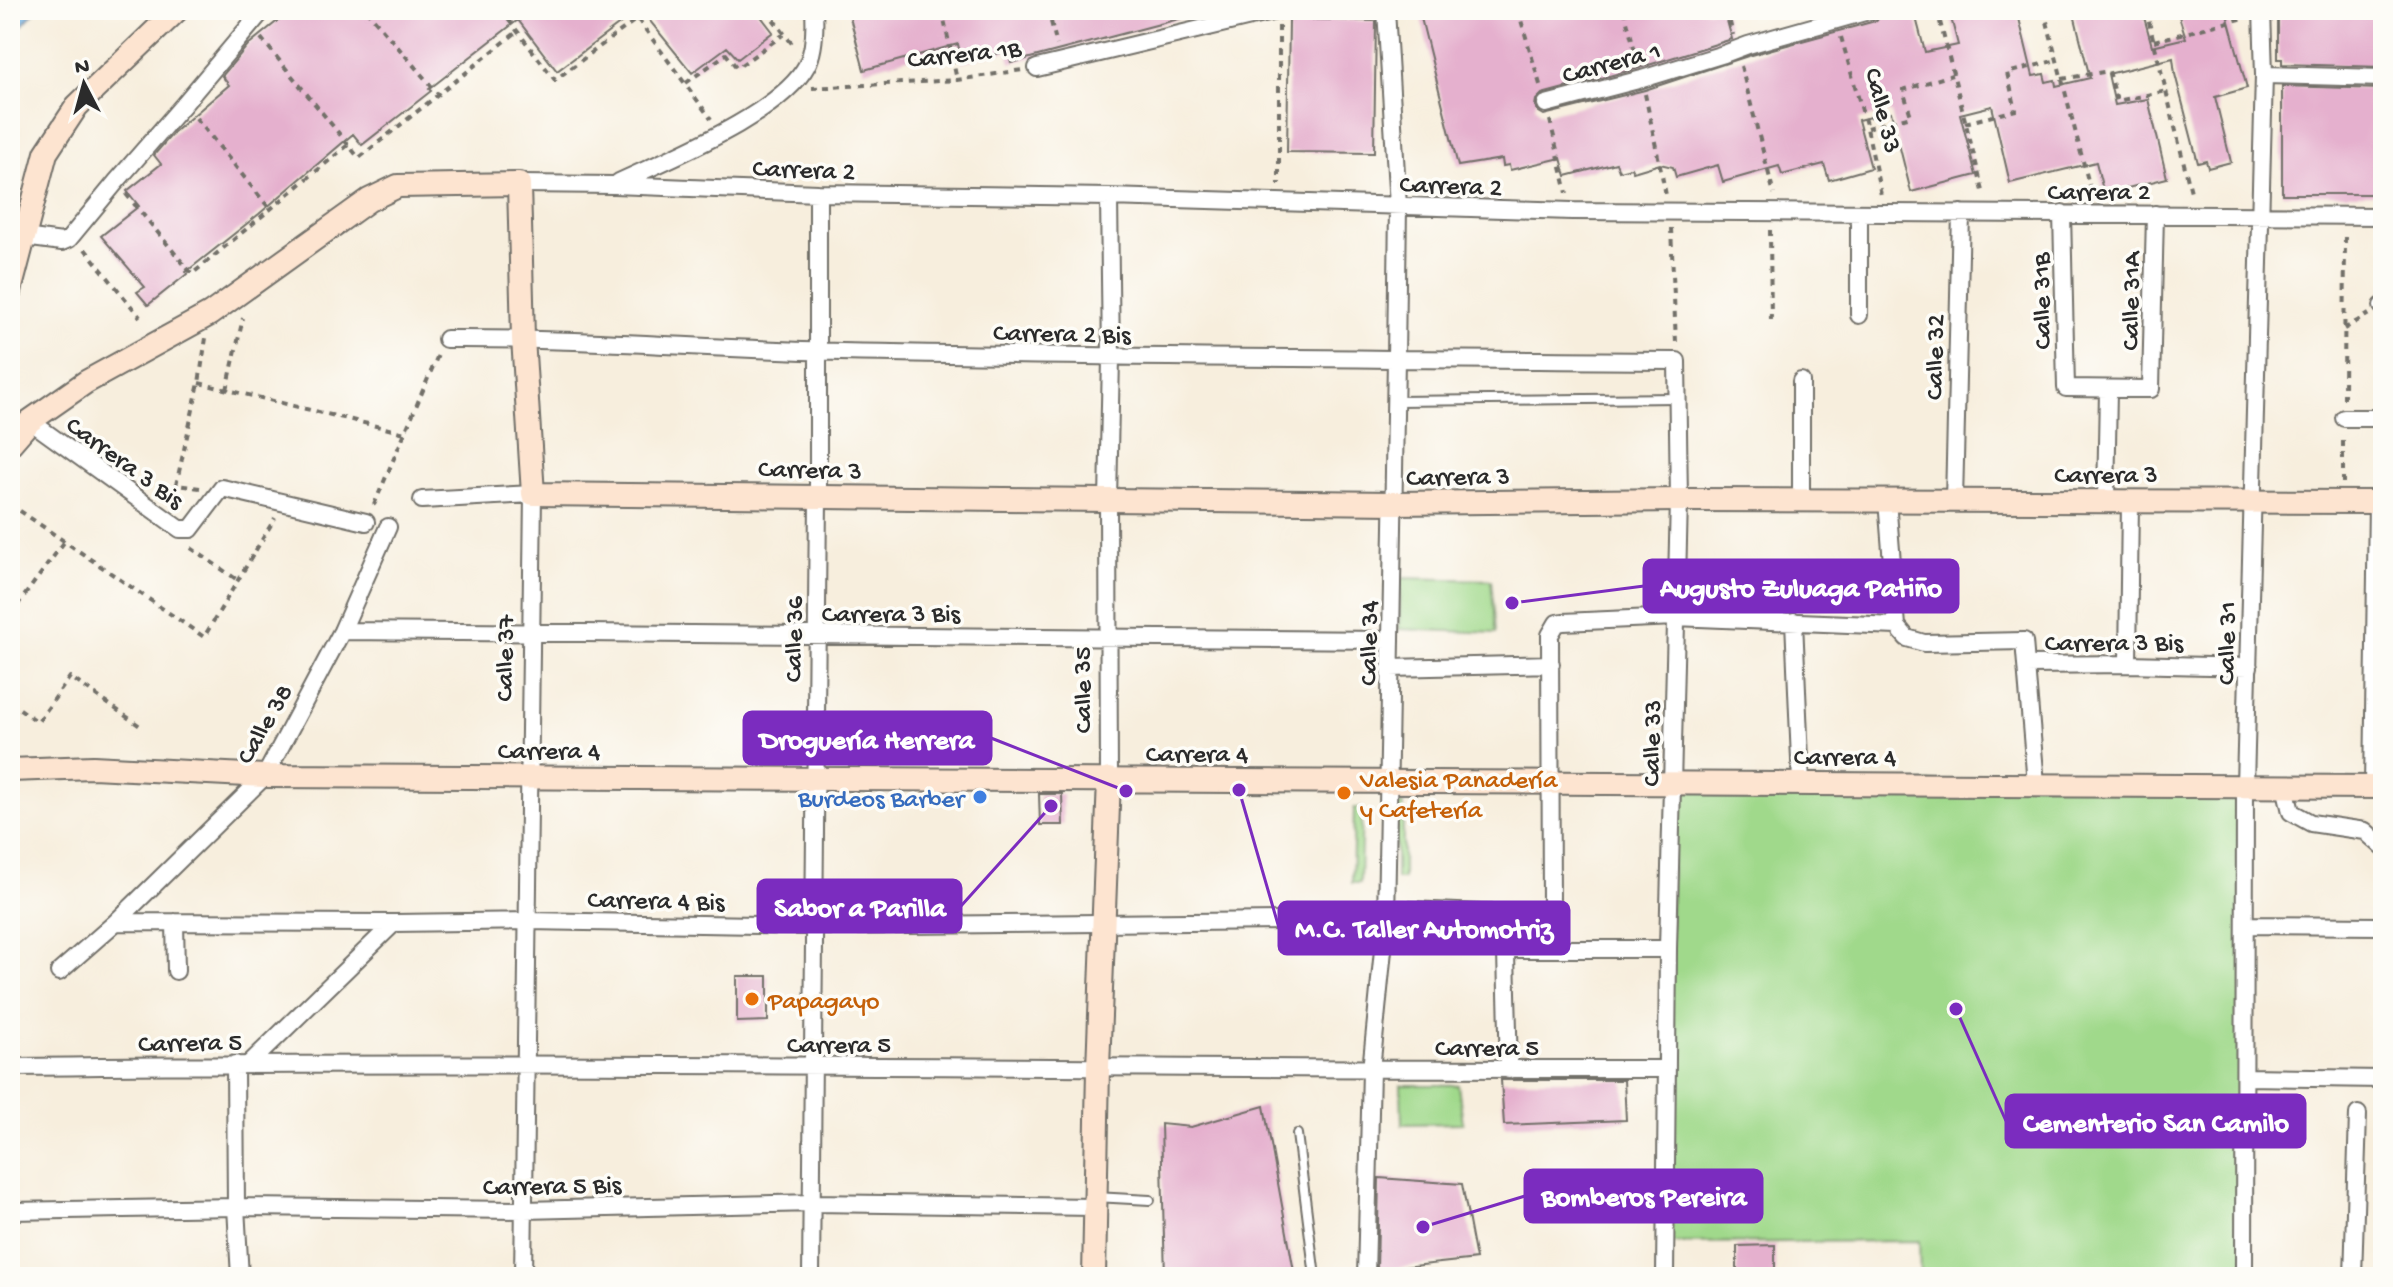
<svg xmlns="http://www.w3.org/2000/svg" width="2393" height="1287" viewBox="0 0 2393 1287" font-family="'Gochi Hand',sans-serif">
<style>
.green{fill:#a0d98b;stroke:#66825b;stroke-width:2}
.water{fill:#71b1e5;stroke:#4e6e88;stroke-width:2}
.building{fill:#e5b0ce}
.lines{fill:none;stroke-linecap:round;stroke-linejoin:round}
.lane-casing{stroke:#726f69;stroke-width:12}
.street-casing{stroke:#726f69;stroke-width:20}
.secondary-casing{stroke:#726f69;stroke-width:26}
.path{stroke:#726f69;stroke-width:4;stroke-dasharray:6 6;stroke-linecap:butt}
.lane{stroke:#fff;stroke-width:8}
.street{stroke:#fff;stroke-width:16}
.secondary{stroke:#fde4d0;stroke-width:22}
.food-dot{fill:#e8710a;stroke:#fdfcf7;stroke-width:3}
.shop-dot{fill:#3f7fe0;stroke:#fdfcf7;stroke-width:3}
.labels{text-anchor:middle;stroke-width:7;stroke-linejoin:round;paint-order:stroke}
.street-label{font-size:26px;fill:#2b2b2b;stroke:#fdfcf7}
.food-label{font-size:26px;fill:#c56008;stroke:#fdfcf7;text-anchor:start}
.shop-label{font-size:26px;fill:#366cbe;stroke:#fdfcf7;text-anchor:end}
.leader{fill:none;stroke:#7b2cbf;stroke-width:3}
.callout-dot{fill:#7b2cbf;stroke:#fdfcf7;stroke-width:3}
.callout{fill:#7b2cbf;stroke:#7b2cbf;stroke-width:3}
.callout-label{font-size:28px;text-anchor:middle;font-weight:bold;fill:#fff}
</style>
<rect width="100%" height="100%" fill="#fdfcf7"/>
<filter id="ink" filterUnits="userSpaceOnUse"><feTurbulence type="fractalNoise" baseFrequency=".0125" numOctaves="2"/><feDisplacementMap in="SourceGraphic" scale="16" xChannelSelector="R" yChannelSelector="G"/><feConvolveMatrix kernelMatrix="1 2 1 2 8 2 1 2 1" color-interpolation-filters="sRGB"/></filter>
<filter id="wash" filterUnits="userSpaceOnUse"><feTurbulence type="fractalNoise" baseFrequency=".006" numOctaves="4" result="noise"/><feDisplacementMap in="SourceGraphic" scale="32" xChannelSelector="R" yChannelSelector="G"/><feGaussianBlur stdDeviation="1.8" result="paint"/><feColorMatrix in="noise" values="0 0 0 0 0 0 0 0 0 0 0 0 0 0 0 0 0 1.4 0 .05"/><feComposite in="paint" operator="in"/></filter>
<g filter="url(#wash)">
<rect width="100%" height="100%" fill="#f7eedd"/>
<!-- green -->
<path class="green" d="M1401,578L1491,580L1496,633L1399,629Z
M1673,782L2245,785L2244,1277H1920L1919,1241L1665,1243Z
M1396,804H1403V879H1396Z
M1354,808H1362L1360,883H1352Z
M1401,1085H1458L1463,1123L1402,1124Z"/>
<!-- water -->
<path class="water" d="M10,10H36L10,39Z"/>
<g id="blocks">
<!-- building -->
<path class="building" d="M291,10H638L557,71L518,20L429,89L431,91L362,145L353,134L259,214L186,272L187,274L148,305L137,292L145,287L101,236L139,206L127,191L161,164L154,155L174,132L229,85L222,76L248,45Z
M641,10H756L773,32L738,59L727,47L692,73Z
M848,10H1193L1194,15L1011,63L1008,51L962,62L958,44L864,70Z
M1419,10H1724L1732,39L1639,68L1542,94L1536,100L1535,106L1539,112L1544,115L1645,90L1751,55L1875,21L1880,17L1883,11L1887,10H1914L1925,52L1958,45L1949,10H2017L2033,76L2044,74L2046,82L2055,80L2056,86L2090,78L2073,10H2142L2152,46L2186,38L2177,10H2226L2247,88L2215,97L2231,162L2208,168L2206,161L2198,163L2175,74L2173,58L2108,74L2115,105L2148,99L2167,178L2104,194L2096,162L2010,183L1992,106L1960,114L1976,175L1911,192L1891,112L1858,120L1871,168L1829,180L1824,164L1782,175L1779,166L1723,182L1718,165L1676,177L1673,167L1660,164L1633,172L1631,168L1619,171L1616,163L1566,176L1561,158L1510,170L1509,165L1503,166L1502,159L1458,166Z
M2278,10H2383V67L2282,64V59H2278Z
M1289,19L1376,21L1374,153L1287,152Z
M2282,86L2383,89V194H2282Z
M1039,794H1062L1063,825H1040Z
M737,976H768V1021L737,1022Z
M1501,1080H1624L1626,1120L1504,1125Z
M1264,1106L1295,1277H1165L1161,1124L1191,1127Z
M1379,1178L1462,1184L1476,1259L1377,1270Z
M1775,1245V1277H1737V1246Z"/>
</g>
</g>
<g filter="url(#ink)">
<use href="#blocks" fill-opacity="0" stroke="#726f69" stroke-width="2"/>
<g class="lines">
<!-- lane casing -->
<g class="lane-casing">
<path id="lane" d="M1396,401L1678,398
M1297,1134L1315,1277
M1095,1197L1150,1200
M1901,1275L1929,1274V1277"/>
</g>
<!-- street casing -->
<g class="street-casing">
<path id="street" d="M1037,68L1280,10
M2264,75L2383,78
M1546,104L1642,79L1724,54L1748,45L1872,10
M619,182C670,158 781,114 807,65C815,49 815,27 814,10
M519,184L614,185L818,193L1109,197L1572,211L2383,216
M1109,197L1111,358L1108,500L1109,779
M2062,213L2066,388L2151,389L2155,214
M24,237L62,242L69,239L116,182L184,104L263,10
M2382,306H2383
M1859,315V213
M446,339C578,338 709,349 841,352C1120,358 1398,359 1677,361L1679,500L1668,949L1665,1277
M1801,381V501
M2344,418H2383
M30,421L180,529H191L222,488L366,522
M422,500L533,494L523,1277
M1887,500L1897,626
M1954,501L1961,213
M2106,501L2108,390
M1794,621L1801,783
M342,631L1391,640
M2128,664L2130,501
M2027,665L2128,664L2249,667
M1390,668L1551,664
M2285,786L2291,812L2311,823L2365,831L2383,847
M2373,787L2377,502
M1386,909L1505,914L1549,910L1551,908L1550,635L1557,623L1563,622L1675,617L1897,626L1907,638L1924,643L2024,641L2036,784
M1505,914L1509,1070
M116,922L394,923L528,921L813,926L1386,920
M175,922L176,971
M2245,925L2383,926
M1505,949H1668
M59,972L116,922L265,776L342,631L388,527
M235,1064L236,1207L240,1277
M249,1064L394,923
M10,1067C562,1060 1115,1070 1667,1069
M2245,1077L2383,1079
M10,1211L236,1207L524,1210L813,1203L1094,1207
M811,1277L818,496V193
M1366,1277L1371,1070L1386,920L1396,359L1398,206L1386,10
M2244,1277L2245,785L2264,75L2262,10
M2353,1277L2358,1114"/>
</g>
<!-- secondary casing -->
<g class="secondary-casing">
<path id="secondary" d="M10,291L46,153L77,106L177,10
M10,444L30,421L86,382L210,314L369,200L398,186L519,184L523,338L533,494L1394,503L1679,500L2383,502
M10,770L93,767L265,776L2383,787
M1094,1277L1098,1068L1109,779"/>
</g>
<!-- path -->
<path class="path" d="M366,10L439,95
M501,10L555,80L638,18
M631,10L711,119
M766,10L794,46
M942,10L957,80
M1048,10L1057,45
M1154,10L1157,21
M1518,10L1541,88
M1624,10L1638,62
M1727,10L1733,35
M1937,10L1984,195
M2044,10L2092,196
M2146,10L2192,196
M1279,26V185
M1841,37L1867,128L1881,195
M261,38L359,158L518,31
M2154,41L2244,18
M1741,66L1774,194
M2062,79L2109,71L2117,101L2167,91
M686,83L726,54L737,68L784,34
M812,88L957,80L1022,70
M1645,94L1666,195
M196,118L270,209
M1550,120L1567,193
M1965,123L2016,110L2007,73L2057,60
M1867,128L1911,116L1903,90L1952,75
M126,194L192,274L348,145
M1671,228L1676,343
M1770,230L1771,325
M85,249L140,317
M2344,329L2369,314
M199,383L405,433
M227,390L243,318
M2344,399L2345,232
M2343,483V436
M200,488L176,485L199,383L206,338
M10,504L204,637L275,518
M374,505L438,355
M191,548L239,581
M10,615L65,541
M10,702L38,722L70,677L140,726"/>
<!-- lane -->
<use href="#lane" class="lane"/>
<!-- street -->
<use href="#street" class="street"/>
<!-- secondary -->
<use href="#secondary" class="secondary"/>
</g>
</g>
<!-- markers -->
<g class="food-dot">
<circle cx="1344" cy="793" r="8"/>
<circle cx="752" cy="999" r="8"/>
</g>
<circle class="shop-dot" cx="980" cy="797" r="8"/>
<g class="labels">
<!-- street labels -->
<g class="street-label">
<text transform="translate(964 52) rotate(-6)" y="9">Carrera 1B</text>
<text transform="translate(1611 61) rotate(-15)" y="9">Carrera 1</text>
<text transform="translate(1885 110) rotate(76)" y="9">Calle 33</text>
<text transform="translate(804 168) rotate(2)" y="9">Carrera 2</text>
<text transform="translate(1451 184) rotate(2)" y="9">Carrera 2</text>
<text x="2099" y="199">Carrera 2</text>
<text transform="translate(2040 301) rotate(-91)" y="9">Calle 31B</text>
<text transform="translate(2129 301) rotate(-89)" y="9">Calle 31A</text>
<text transform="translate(1062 332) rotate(1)" y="9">Carrera 2 Bis</text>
<text transform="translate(1933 357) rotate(-89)" y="9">Calle 32</text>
<text transform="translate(126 461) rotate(36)" y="9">Carrera 3 Bis</text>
<text transform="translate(810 468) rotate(1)" y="9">Carrera 3</text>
<text x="2106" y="482">Carrera 3</text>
<text transform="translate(1458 475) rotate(-1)" y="9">Carrera 3</text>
<text x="891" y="621">Carrera 3 Bis</text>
<text transform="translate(792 639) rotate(-89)" y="9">Calle 36</text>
<text x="2114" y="650">Carrera 3 Bis</text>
<text transform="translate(1367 643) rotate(-89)" y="9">Calle 34</text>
<text transform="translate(2225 643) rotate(-89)" y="9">Calle 31</text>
<text transform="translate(503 658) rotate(-89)" y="9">Calle 37</text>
<text transform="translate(1081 690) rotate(-90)" y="9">Calle 35</text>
<text transform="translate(263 723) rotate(-60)" y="9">Calle 38</text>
<text transform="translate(1650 743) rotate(-89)" y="9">Calle 33</text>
<text x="549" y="758">Carrera 4</text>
<text x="1197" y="761">Carrera 4</text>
<text x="1845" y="764">Carrera 4</text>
<text transform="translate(656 899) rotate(1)" y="9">Carrera 4 Bis</text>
<text transform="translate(190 1041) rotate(-1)" y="9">Carrera 5</text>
<text x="839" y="1052">Carrera 5</text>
<text x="1487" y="1055">Carrera 5</text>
<text transform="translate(552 1184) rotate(-1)" y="9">Carrera 5 Bis</text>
</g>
<!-- food labels -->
<g class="food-label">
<text x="1360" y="787">Valesia Panadería<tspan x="1360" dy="30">y Cafetería</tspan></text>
<text x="768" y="1008">Papagayo</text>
</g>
<!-- shop labels -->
<g class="shop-label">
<text x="964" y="806">Burdeos Barber</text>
</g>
</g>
<!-- callouts -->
<path class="leader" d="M1512 603L1644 586M1126 791L991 738M1051 806L961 906M1239 790L1279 928M1956 1009L2006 1121M1423 1227L1525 1196"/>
<g class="callout-dot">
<circle cx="1512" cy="603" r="8"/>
<circle cx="1126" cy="791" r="8"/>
<circle cx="1051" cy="806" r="8"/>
<circle cx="1239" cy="790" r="8"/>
<circle cx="1956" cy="1009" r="8"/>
<circle cx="1423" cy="1227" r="8"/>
</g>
<g class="callout">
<rect x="1644" y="560" width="314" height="52" rx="8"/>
<rect x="744" y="712" width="247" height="52" rx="8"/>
<rect x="758" y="880" width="203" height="52" rx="8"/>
<rect x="1279" y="902" width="290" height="52" rx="8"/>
<rect x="2006" y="1095" width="299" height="52" rx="8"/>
<rect x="1525" y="1170" width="237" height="52" rx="8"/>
</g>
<g class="callout-label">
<text x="1801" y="596">Augusto Zuluaga Patiño</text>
<text x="867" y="748">Droguería Herrera</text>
<text x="860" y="916">Sabor a Parilla</text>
<text x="1424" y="937">M.C. Taller Automotriz</text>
<text x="2156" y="1131">Cementerio San Camilo</text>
<text x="1644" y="1205">Bomberos Pereira</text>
</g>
<!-- margin -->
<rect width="2393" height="1287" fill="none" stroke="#fdfcf7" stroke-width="40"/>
<!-- north arrow -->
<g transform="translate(84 84) rotate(354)" stroke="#fdfcf7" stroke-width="6" paint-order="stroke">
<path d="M0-6L14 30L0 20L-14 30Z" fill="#2b2b2b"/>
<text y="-12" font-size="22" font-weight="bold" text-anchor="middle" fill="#2b2b2b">N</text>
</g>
</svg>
